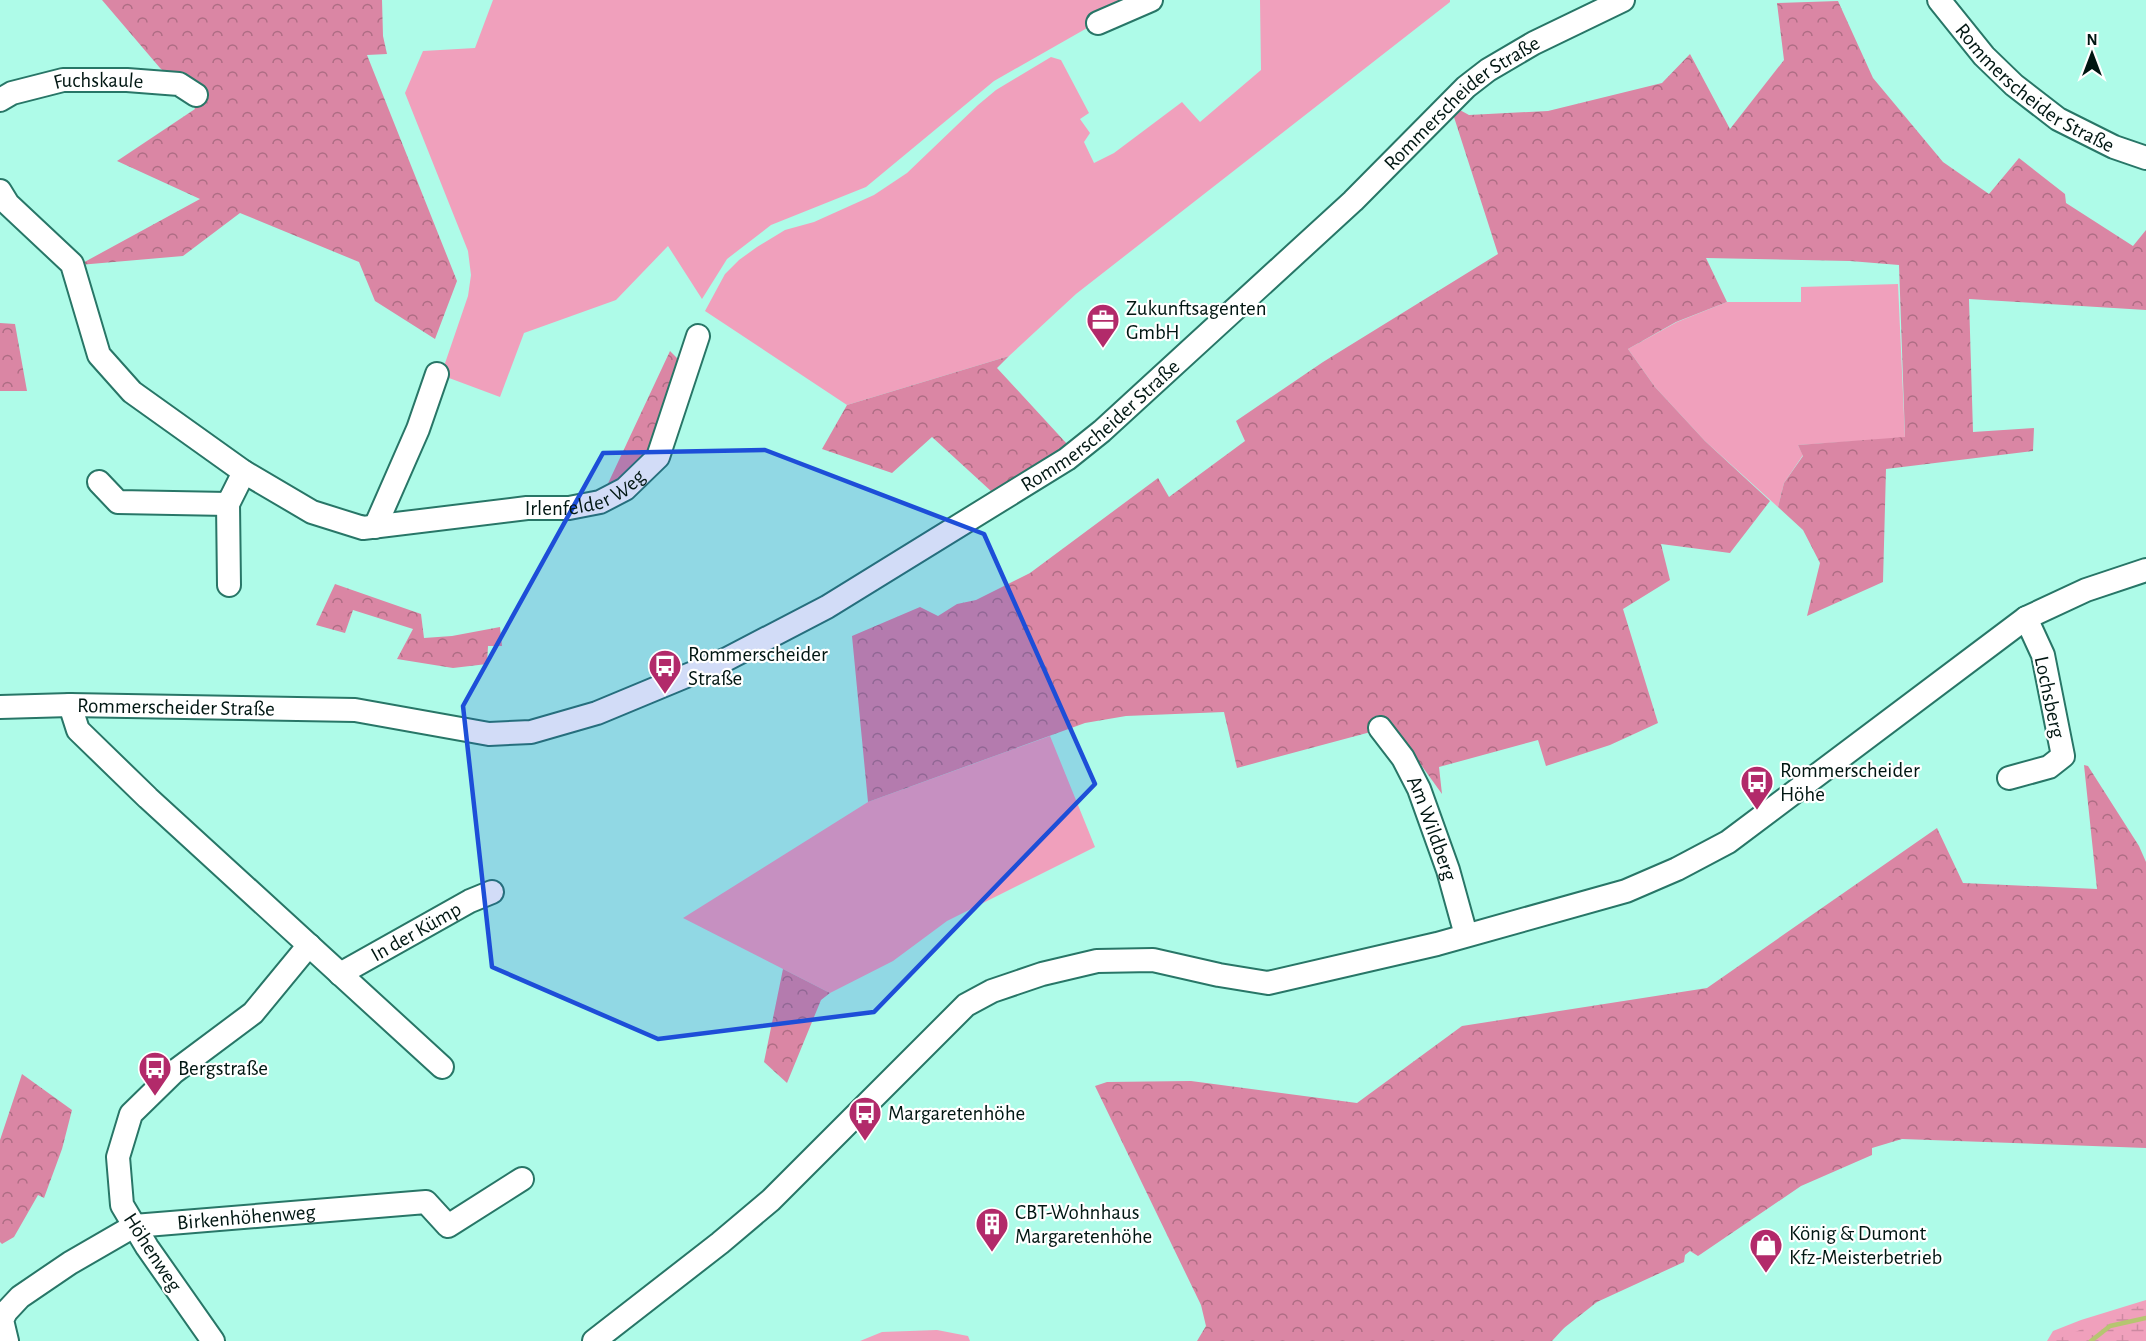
<svg xmlns="http://www.w3.org/2000/svg" width="2146" height="1341" viewBox="0 0 2146 1341" font-family="'Alegreya Sans',sans-serif">
<style>
.green{fill:#f0a0bc}
.forest{fill:url(#forest-crowns)}
.wetland{fill:url(#wetland-marsh)}
.lines{fill:none;stroke-linecap:round;stroke-linejoin:round}
.stream{stroke:#b6c571;stroke-width:4.5}
.minor-casing{stroke:#287667;stroke-width:26}
.minor{stroke:#fff;stroke-width:22}
.marked{fill:#1d4ed8;fill-opacity:0.2;stroke:#1d4ed8;stroke-width:4.5;stroke-linejoin:round}
.labels{text-anchor:middle;stroke-width:4.5;stroke-linejoin:round;paint-order:stroke}
.street-label{font-size:21px;fill:#011612;stroke:#fff}
.poi-label{font-size:21px;fill:#011612;stroke:#fff;text-anchor:start}
</style>
<defs>
<pattern id="forest-crowns" width="20" height="18" patternUnits="userSpaceOnUse" patternTransform="scale(1.5)"><rect width="20" height="18" fill="#da86a4"/><path d="M2 6a3 3 0 1 1 6 0M12 15a3 3 0 1 1 6 0" fill="none" stroke="#ae6d84"/></pattern>
<pattern id="wetland-marsh" width="20" height="14" patternUnits="userSpaceOnUse" patternTransform="scale(1.5)"><rect width="20" height="14" fill="#f0a0bc"/><path d="M1 5h8M5 5V1M11 12h8M15 12V8" fill="none" stroke="#cc89a1"/></pattern>
</defs>
<rect width="100%" height="100%" fill="#aefbe8"/>
<!-- green -->
<path class="green" d="M493,0H1142L1124,7L994,81L866,187L771,225L727,259L702,299L668,246L616,300L524,333L500,397L441,375L468,296L471,275L468,251L405,93L423,51L475,48Z
M1260,0H1450V2L1076,294L1009,356L847,405L705,311L725,274L739,260L757,247L785,230L814,222L874,195L907,173L978,105L996,90L1051,57L1061,60L1089,113L1080,119L1090,133L1084,142L1094,163L1114,153L1182,102L1200,122L1261,70Z
M1898,284L1905,438L1798,445L1803,455L1784,483L1778,507L1705,441L1655,387L1628,349L1677,322L1727,302H1801V287Z
M1050,736L1095,847L947,921L893,961L830,993L683,918L868,802Z
M2146,1300V1341H2047L2053,1331L2081,1320Z
M937,1330L968,1336L970,1341H860L882,1332Z"/>
<!-- forest -->
<path class="forest" d="M102,0H382L383,36L387,54L367,55L457,281L435,339L375,301L359,262L240,213L183,256L79,265L200,199L117,161L195,109L188,93L160,68Z
M1838,1L1873,78L1943,162L1989,194L2019,158L2065,194L2066,203L2133,246L2146,230V310L1969,299L1973,432L2034,428L2033,451L1886,469L1883,582L1807,616L1820,563L1803,530L1778,507L1784,483L1803,456L1798,445L1905,437L1899,265L1850,261L1706,258L1727,302L1676,322L1628,349L1655,387L1705,441L1770,501L1730,553L1661,544L1670,580L1623,609L1658,723L1610,745L1546,766L1538,740L1439,767L1442,794L1393,726L1237,768L1224,712L1126,716L1085,723L868,802L852,636L920,607L938,616L957,604L976,600L1030,573L1158,478L1169,497L1245,441L1236,421L1323,362L1498,254L1453,114L1458,109L1469,115L1548,111L1662,83L1690,54L1730,129L1784,60L1777,3Z
M0,323L15,324L27,391H0Z
M670,351L682,363L652,457L604,492Z
M1009,356L997,368L1068,445L992,492L932,437L892,473L822,449L847,405Z
M335,584L421,614L424,638L452,636L500,627L502,646H488L487,664L453,668L397,659L413,629L353,610L345,633L316,625Z
M2084,765L2088,766L2139,846L2146,862V1148L1902,1139L1872,1148V1155L1801,1186L1701,1254L1698,1256L1690,1251L1685,1255L1684,1262L1597,1302L1564,1328L1552,1341H1197L1206,1326L1201,1305L1095,1086L1107,1082L1191,1081L1357,1103L1462,1026L1707,988L1937,828L1963,883L2097,889Z
M783,969L830,993L821,1000L787,1083L764,1062Z
M22,1074L72,1110L62,1149L44,1198L38,1195L14,1237L2,1244L0,1242V1140Z"/>
<!-- wetland -->
<path class="wetland" d="M2146,1303V1341H2053Z"/>
<g class="lines">
<!-- stream -->
<path class="stream" d="M2091,1341L2110,1326L2146,1318"/>
<!-- minor casing -->
<g class="minor-casing">
<g id="minor">
<path id="s1" d="M1939,0L1984,56L2014,85L2058,119L2114,147L2146,158"/>
<path d="M1098,23L1151,0"/>
<path id="s2" d="M0,100L12,93L63,80H127L179,84L196,95"/>
<path id="s3" d="M0,191L8,204L72,264L99,355L132,392L244,472L312,512L363,528L527,508H569L600,502L625,489L658,457L698,336"/>
<path d="M99,482L118,502L228,504L244,472"/>
<path d="M228,504L229,585"/>
<path d="M375,527L418,429L437,374"/>
<path d="M70,705L78,730L148,798L442,1067"/>
<path id="s4" d="M0,707L70,705L355,710L489,734L531,732L597,713L727,659L827,607L1067,459L1102,431L1353,201L1466,87L1488,70L1534,43L1623,0"/>
<path id="s5" d="M1380,728L1403,758L1419,789L1448,870L1466,935"/>
<path d="M2009,778L2049,767L2063,756L2043,655L2026,618"/>
<path id="s6" d="M340,974L470,901L492,892"/>
<path id="s7" d="M7,1341L2,1320L6,1312L20,1297L70,1263L134,1226L426,1202L448,1226L522,1179"/>
<path d="M213,1341L147,1247L122,1205L118,1157L131,1114L174,1072L253,1013L309,945"/>
<path d="M594,1341L720,1243L771,1200L966,1005L992,991L1042,974L1097,961L1153,960L1219,975L1268,983L1437,944L1626,891L1677,869L1728,842L2026,618L2086,590L2146,570"/>
</g>
</g>
<!-- minor -->
<use href="#minor" class="minor"/>
</g>
<!-- marked area -->
<path class="marked" d="M765,450L984,534L1095,784L874,1012L658,1039L492,967L463,706L603,453Z"/>
<!-- icons -->
<defs>
<g id="office-pin" transform="scale(1.725)"><path d="M0 17L-7.5 6A9.5 9.5 0 1 1 7.5 6Z" fill="#b22a6a" stroke="#fff"/><path d="M-6-3h4V-5.5h4V-3h4V5H-6ZM-1-4.5V-3h2v-1.5ZM-6 0V1H6V0Z" fill="#fff"/></g>
<g id="bus-pin" transform="scale(1.725)"><path d="M0 17L-7.5 6A9.5 9.5 0 1 1 7.5 6Z" fill="#b22a6a" stroke="#fff"/><path d="M-5-6H5V4H4V6H2V4H-2V6H-4V4H-5ZM-3.5-4V0h7V-4ZM-3.5 1.2v1.5H-2V1.2ZM2 1.2v1.5H3.5V1.2Z" fill="#fff"/></g>
<g id="building-pin" transform="scale(1.725)"><path d="M0 17L-7.5 6A9.5 9.5 0 1 1 7.5 6Z" fill="#b22a6a" stroke="#fff"/><path d="M-4-6H4V6H1V3H-1V6H-4ZM-2.5-4.3h1.7v1.8h-1.7ZM.8-4.3h1.7v1.8H.8ZM-2.5-1h1.7V.8h-1.7ZM.8-1h1.7V.8H.8Z" fill="#fff"/></g>
<g id="shop-pin" transform="scale(1.725)"><path d="M0 17L-7.5 6A9.5 9.5 0 1 1 7.5 6Z" fill="#b22a6a" stroke="#fff"/><path d="M-5-2.5h2.3a2.7 3.5 0 0 1 5.4 0H5L5.5 6h-11ZM-1.5-2.5h3a1.5 2.3 0 0 0-3 0Z" fill="#fff"/></g>
</defs>
<g fill-rule="evenodd">
<use href="#office-pin" x="1103" y="320"/>
<use href="#bus-pin" x="665" y="666"/>
<use href="#bus-pin" x="1757" y="782"/>
<use href="#bus-pin" x="155" y="1068"/>
<use href="#bus-pin" x="865" y="1113"/>
<use href="#building-pin" x="992" y="1224"/>
<use href="#shop-pin" x="1766" y="1245"/>
</g>
<g class="labels">
<!-- street labels -->
<g class="street-label">
<text dy="7" stroke="none"><textPath href="#s2" startOffset="102">Fuchskaule</textPath></text>
<text dy="7" stroke="none"><textPath href="#s1" startOffset="132">Rommerscheider Straße</textPath></text>
<text dy="7" stroke="none"><textPath href="#s4" startOffset="1670">Rommerscheider Straße</textPath></text>
<text dy="7" stroke="none"><textPath href="#s4" startOffset="1184">Rommerscheider Straße</textPath></text>
<text dy="7" stroke="none"><textPath href="#s3" startOffset="744">Irlenfelder Weg</textPath></text>
<text transform="translate(2050 697) rotate(78)" y="7">Lochsberg</text>
<text dy="7" stroke="none"><textPath href="#s4" startOffset="176">Rommerscheider Straße</textPath></text>
<text dy="7" stroke="none"><textPath href="#s5" startOffset="114">Am Wildberg</textPath></text>
<text dy="7" stroke="none"><textPath href="#s6" startOffset="87">In der Kümp</textPath></text>
<text dy="7" stroke="none"><textPath href="#s7" startOffset="298">Birkenhöhenweg</textPath></text>
<text transform="translate(153 1252) rotate(57)" y="7">Höhenweg</text>
</g>
<!-- poi labels -->
<g class="poi-label">
<text x="1126" y="315">Zukunftsagenten<tspan x="1126" dy="24">GmbH</tspan></text>
<text x="688" y="661">Rommerscheider<tspan x="688" dy="24">Straße</tspan></text>
<text x="1780" y="777">Rommerscheider<tspan x="1780" dy="24">Höhe</tspan></text>
<text x="178" y="1075">Bergstraße</text>
<text x="888" y="1120">Margaretenhöhe</text>
<text x="1015" y="1219">CBT-Wohnhaus<tspan x="1015" dy="24">Margaretenhöhe</tspan></text>
<text x="1789" y="1240">König &amp; Dumont<tspan x="1789" dy="24">Kfz-Meisterbetrieb</tspan></text>
</g>
</g>
<!-- north arrow -->
<g transform="translate(2092 54)" stroke="#ffffff" stroke-width="4.5" paint-order="stroke">
<path d="M0-4.5L10 22L0 15L-10 22Z" fill="#011612"/>
<text y="-9" font-size="16" font-weight="bold" text-anchor="middle" fill="#011612">N</text>
</g>
</svg>
